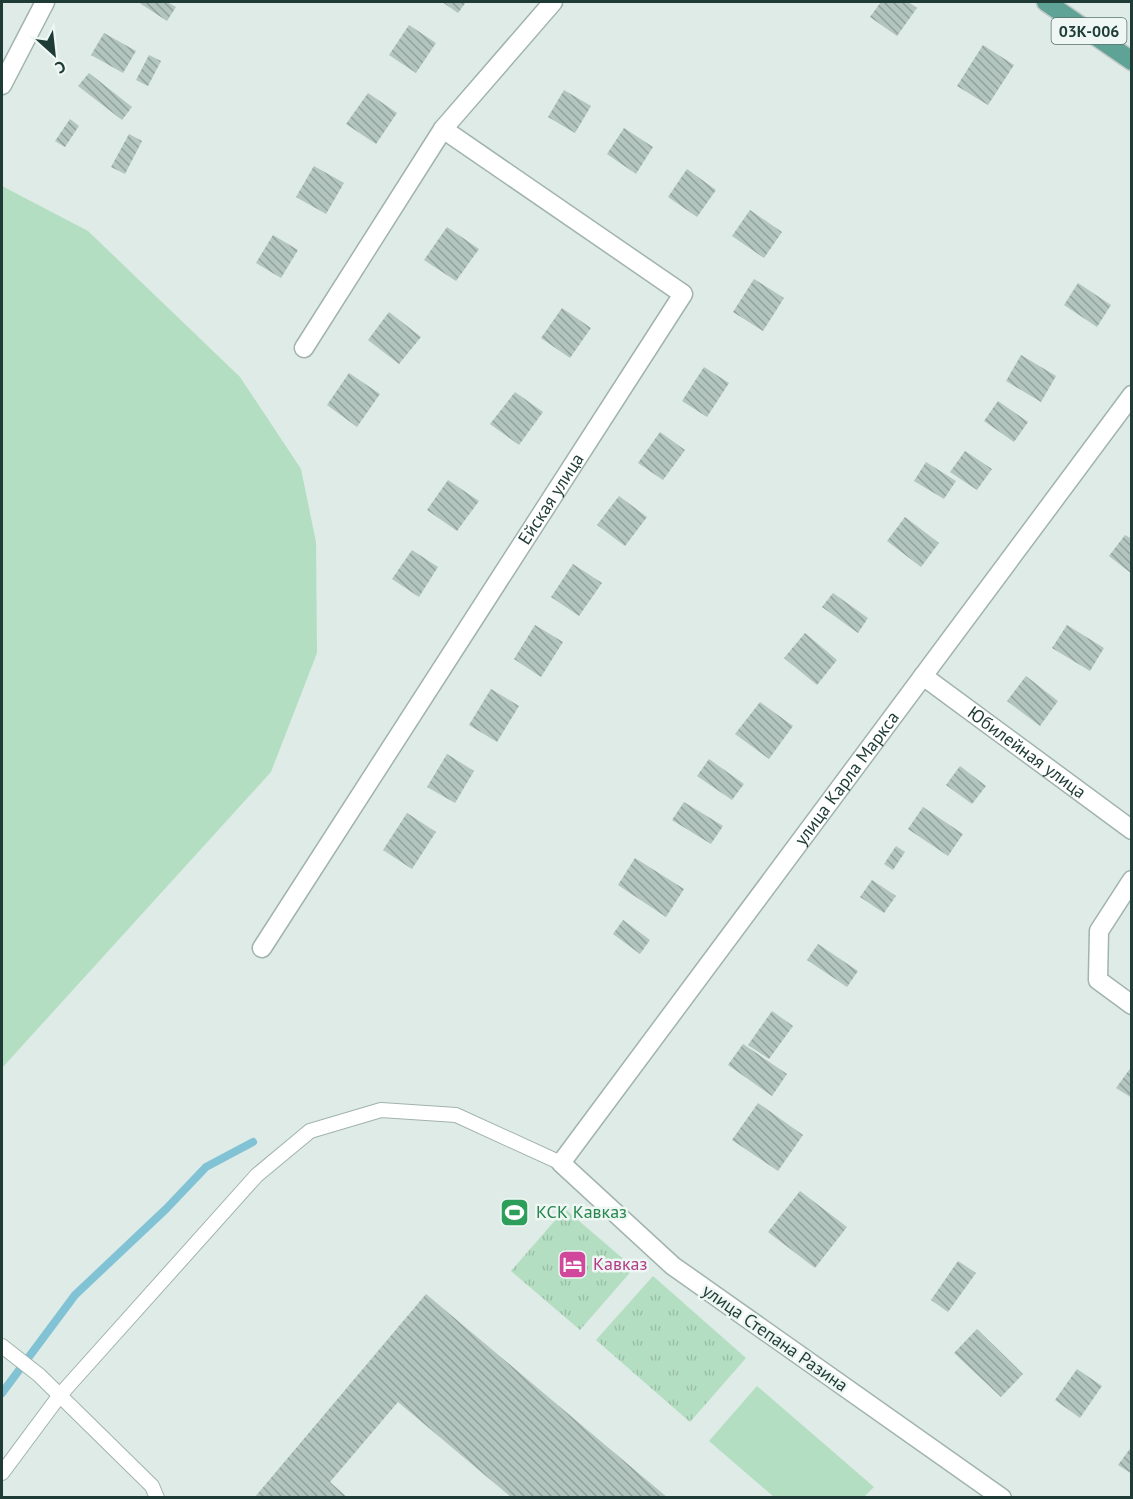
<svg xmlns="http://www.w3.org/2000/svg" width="1133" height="1499" font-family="'PT Sans',sans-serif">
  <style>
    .grass { fill: url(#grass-tufts) }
    .garden { fill: #b4dec2 }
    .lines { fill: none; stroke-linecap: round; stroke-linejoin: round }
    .stream { stroke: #81c2d4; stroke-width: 8 }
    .building { fill: url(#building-back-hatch) }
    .service-casing { stroke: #a1b3ad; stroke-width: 16 }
    .minor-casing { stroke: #a1b3ad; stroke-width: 21 }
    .primary-casing { stroke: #c0c8c6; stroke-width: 21 }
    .service { stroke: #fff; stroke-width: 14 }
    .minor { stroke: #fff; stroke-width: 18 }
    .primary { stroke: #5fa396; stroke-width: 18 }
    .labels { text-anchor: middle; stroke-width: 5; stroke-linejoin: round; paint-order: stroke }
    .shield { fill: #eef7f3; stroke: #5c736e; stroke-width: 1.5 }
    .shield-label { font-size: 16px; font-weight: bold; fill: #1e3b35 }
    .street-label { font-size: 18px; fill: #1e3b35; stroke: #eef7f3 }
    .leisure-label { font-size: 18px; fill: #27864d; stroke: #eef7f3; text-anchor: start }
    .hotel-label { font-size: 18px; fill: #b23c85; stroke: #eef7f3; text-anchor: start }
  </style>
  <defs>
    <pattern id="grass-tufts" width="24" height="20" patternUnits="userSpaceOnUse" patternTransform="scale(1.5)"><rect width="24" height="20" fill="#b4dec2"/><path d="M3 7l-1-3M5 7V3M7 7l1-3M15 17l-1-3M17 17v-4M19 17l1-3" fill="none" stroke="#9abfa7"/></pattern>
    <pattern id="building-back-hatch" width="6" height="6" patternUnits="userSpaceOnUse" patternTransform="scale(1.5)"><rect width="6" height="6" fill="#b3c5bf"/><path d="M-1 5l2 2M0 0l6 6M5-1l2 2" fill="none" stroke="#91a19c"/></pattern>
  </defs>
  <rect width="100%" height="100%" fill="#deebe6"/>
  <g class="grass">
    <polygon points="565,1209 634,1268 580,1330 511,1271"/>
    <polygon points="653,1276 746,1358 690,1422 596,1340"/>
  </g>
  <g class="garden">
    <polygon points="2,186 88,231 240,377 301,469 316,542 317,653 271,772 2,1068"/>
    <polygon points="757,1386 874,1487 864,1497 774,1497 709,1441"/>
  </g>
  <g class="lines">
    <polyline class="stream" points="2,1393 75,1295 166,1209 206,1167 253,1142"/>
  </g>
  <g class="building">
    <polygon points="138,2 167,2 176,7 167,21"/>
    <polygon points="442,2 466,2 458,13"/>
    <polygon points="881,2 908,2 917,8 897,36 870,17"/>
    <polygon points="409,25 436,43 416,73 389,55"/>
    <polygon points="104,33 136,51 123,73 91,55"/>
    <polygon points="983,45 1014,65 988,105 957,86"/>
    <polygon points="149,55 161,61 148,86 136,80"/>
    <polygon points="89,73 132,107 122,120 78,86"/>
    <polygon points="564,90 591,106 575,133 548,117"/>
    <polygon points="368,93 397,113 376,144 346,124"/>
    <polygon points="70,119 79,126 65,147 55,141"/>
    <polygon points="624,128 653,147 636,174 607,154"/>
    <polygon points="129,134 142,141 125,174 111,167"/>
    <polygon points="314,166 344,183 326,214 296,197"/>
    <polygon points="687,169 716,190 697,217 668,197"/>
    <polygon points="750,210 782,232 764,258 732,236"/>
    <polygon points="447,227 479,249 456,281 424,260"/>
    <polygon points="273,235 298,250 281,278 256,263"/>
    <polygon points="754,279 784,298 763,331 733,312"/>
    <polygon points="1078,283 1111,305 1097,327 1064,305"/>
    <polygon points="562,308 591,328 570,358 541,338"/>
    <polygon points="389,312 421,337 399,364 368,340"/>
    <polygon points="1021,355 1056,376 1041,402 1006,381"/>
    <polygon points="704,367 729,383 707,417 682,401"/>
    <polygon points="349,373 380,394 357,427 327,405"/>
    <polygon points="515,392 543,412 519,445 490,424"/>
    <polygon points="998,401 1028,422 1014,442 984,421"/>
    <polygon points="660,432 685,450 663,480 638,463"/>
    <polygon points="965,451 992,469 977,490 950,472"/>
    <polygon points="926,462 956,481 944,499 914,481"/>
    <polygon points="448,480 479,501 457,531 427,510"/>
    <polygon points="619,496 647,517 625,546 597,525"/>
    <polygon points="905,517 939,543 921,567 887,541"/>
    <polygon points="1125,535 1132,539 1132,574 1109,556"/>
    <polygon points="412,550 438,567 419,597 392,579"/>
    <polygon points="573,564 602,583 579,616 551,597"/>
    <polygon points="833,593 868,618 858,633 822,607"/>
    <polygon points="535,625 563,642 541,677 514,659"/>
    <polygon points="1067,625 1104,648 1090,671 1052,648"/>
    <polygon points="805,633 837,660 817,685 784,658"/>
    <polygon points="1026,676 1058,701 1040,726 1007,701"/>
    <polygon points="491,689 519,706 497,742 469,725"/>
    <polygon points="760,702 793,726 769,759 735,734"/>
    <polygon points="447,754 474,771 455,803 427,787"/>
    <polygon points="709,759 744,784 732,800 697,776"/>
    <polygon points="960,766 986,786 972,804 946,785"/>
    <polygon points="684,802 723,826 711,844 672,820"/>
    <polygon points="923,807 963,834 948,856 908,829"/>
    <polygon points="407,813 436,832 412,869 383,850"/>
    <polygon points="896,846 905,852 893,870 884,864"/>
    <polygon points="635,858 684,889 666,917 618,885"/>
    <polygon points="872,880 896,896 884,913 860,897"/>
    <polygon points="623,920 650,940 640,954 613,934"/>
    <polygon points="818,944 858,971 847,987 807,960"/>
    <polygon points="772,1011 793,1026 769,1059 748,1045"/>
    <polygon points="743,1044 787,1074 772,1096 728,1065"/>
    <polygon points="1132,1066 1132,1098 1116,1088"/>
    <polygon points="758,1103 803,1135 778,1171 732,1140"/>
    <polygon points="800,1191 847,1227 815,1268 768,1232"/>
    <polygon points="958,1261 976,1273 948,1312 931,1300"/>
    <polygon points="426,1294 668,1498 512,1498 398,1402 330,1482 348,1498 254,1498"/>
    <polygon points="977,1329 1023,1374 1001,1397 954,1353"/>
    <polygon points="1077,1369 1102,1386 1080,1418 1055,1400"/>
    <polygon points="1132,1446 1132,1474 1118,1465"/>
  </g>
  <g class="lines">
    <defs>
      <g id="service">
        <polyline points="2,1346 39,1375 152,1486 157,1498"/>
        <polyline points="2,1473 60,1395 257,1175 310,1131 381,1110 456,1115 561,1163"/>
      </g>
      <g id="minor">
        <polyline points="2,85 45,2"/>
        <polyline points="304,348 443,129 553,2"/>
        <path id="s1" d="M923 676 1132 830"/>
        <polyline points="1132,880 1099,931 1098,980 1132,1005"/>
        <path id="s2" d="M262 948 683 294 443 129"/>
        <path id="s3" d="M1002 1498 673 1266 561 1163 1132 395"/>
      </g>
      <polyline id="primary" points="1046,2 1132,61"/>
    </defs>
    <use href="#service" class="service-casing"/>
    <use href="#minor" class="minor-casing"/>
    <use href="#primary" class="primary-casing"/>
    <use href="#service" class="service"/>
    <use href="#minor" class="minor"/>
    <use href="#primary" class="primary"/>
  </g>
  <defs>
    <symbol id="stadium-square" viewBox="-11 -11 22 22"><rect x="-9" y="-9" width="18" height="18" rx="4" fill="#2e9e5b" stroke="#eef7f3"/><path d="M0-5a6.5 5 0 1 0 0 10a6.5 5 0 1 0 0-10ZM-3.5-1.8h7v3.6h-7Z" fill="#fff"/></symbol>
    <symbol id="hotel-square" viewBox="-11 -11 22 22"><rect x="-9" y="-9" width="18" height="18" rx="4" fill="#d1479c" stroke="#eef7f3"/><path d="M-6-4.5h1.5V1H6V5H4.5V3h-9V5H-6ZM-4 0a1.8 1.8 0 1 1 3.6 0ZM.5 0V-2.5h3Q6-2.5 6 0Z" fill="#fff"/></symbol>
  </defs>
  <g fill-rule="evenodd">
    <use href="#stadium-square" x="498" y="1196" width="33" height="33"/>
    <use href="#hotel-square" x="556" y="1248" width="33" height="33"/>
  </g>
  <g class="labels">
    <rect class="shield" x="1051.5" y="18" width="75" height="26" rx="4.5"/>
    <g class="shield-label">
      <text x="1089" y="37">03К-006</text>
    </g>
    <g class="street-label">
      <text dy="6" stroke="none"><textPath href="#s2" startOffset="534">Ейская улица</textPath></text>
      <text dy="6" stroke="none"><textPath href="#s1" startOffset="129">Юбилейная улица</textPath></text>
      <text dy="6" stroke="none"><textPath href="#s3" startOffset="1034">улица Карла Маркса</textPath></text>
      <text transform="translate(775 1338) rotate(35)" y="6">улица Степана Разина</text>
    </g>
    <g class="leisure-label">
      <text x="536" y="1218">КСК Кавказ</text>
    </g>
    <g class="hotel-label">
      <text x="593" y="1270">Кавказ</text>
    </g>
  </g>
  <rect width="1133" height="1499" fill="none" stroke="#1e3b35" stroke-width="6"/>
  <g transform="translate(54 54) rotate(153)" stroke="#eef7f3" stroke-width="4.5" paint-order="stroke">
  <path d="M0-4.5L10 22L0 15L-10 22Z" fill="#1e3b35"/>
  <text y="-9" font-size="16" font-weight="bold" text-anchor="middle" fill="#1e3b35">С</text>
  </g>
</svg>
